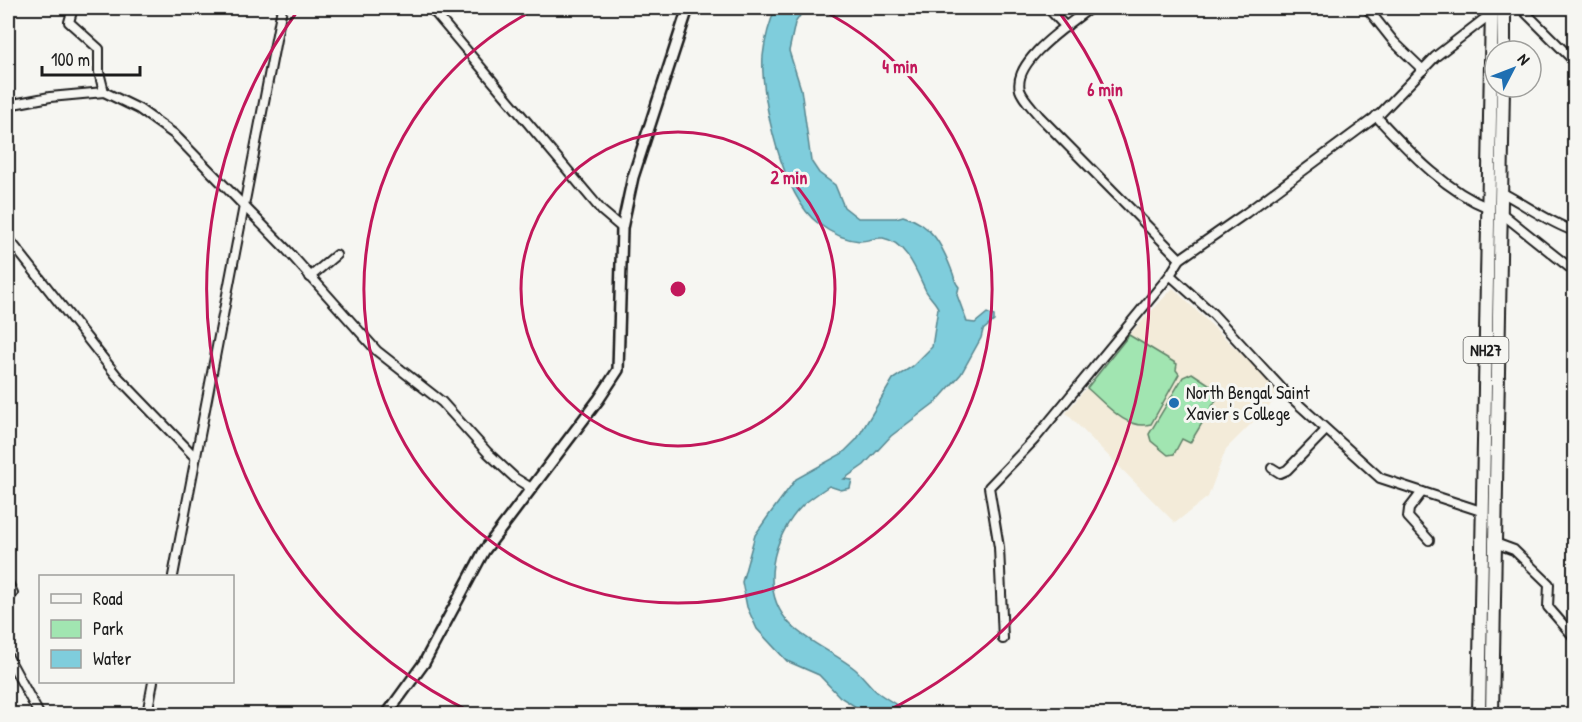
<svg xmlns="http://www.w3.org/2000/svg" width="1582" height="722" font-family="'Patrick Hand',sans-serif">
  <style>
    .built { fill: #f3ebd9 }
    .green { fill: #a1e5b1; stroke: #5e8066; stroke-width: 1.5 }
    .water { fill: #7fcddc; stroke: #57868f; stroke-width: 1.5 }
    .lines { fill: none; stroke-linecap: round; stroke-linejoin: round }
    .stream { stroke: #57868f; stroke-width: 2 }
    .minor-casing { stroke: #1c1c1c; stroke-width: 12 }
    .tertiary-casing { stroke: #1c1c1c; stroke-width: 14 }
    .trunk-casing { stroke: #1c1c1c; stroke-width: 16 }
    .minor { stroke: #f6f6f2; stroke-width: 8 }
    .tertiary { stroke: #f6f6f2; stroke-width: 9 }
    .trunk { stroke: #f6f6f2; stroke-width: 12 }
    .ring { fill: none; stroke: #c2185b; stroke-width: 3 }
    .poi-dot { fill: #1f6fb2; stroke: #f6f6f2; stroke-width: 2 }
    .labels { text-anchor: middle; stroke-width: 6; stroke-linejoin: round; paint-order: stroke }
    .shield { fill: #f6f6f2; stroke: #5d5d5c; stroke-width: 1.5 }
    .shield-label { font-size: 16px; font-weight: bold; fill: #1c1c1c }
    .poi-label { font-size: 18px; fill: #1c1c1c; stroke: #f6f6f2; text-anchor: start }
    .centre { fill: #c2185b; stroke: #f6f6f2; stroke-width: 3 }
    .ring-label { font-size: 18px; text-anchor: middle; font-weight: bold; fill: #c2185b; stroke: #f6f6f2; stroke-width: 6; stroke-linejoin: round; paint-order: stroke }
  </style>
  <rect width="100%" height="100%" fill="#f6f6f2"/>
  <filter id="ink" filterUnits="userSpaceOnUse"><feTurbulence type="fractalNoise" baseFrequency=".0167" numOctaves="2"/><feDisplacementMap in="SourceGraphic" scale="12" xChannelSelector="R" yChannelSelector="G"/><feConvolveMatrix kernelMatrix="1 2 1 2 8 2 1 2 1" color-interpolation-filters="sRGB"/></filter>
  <g filter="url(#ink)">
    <polygon class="built" points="1173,288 1282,393 1226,449 1208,497 1175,523 1066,413 1129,335"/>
    <g class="green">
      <path d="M1129 335 1177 364 1176 370 1179 374 1151 424C1126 431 1104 402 1087 388Z"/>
      <polygon points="1192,373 1221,392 1190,443 1182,439 1174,454 1168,455 1151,441 1149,434 1183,377"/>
    </g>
    <path class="water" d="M776 8H805L795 23 789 51 801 89 811 161 819 173 835 185 844 207 858 218H896L903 216C932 224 942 245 952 271 955 278 954 282 959 287L957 295 967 322 975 323 987 313 994 316V321L983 330 981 338 961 374 937 401 891 436 864 465 844 479 852 480 850 488 841 490 829 486C820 492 811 498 803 505 772 536 758 591 791 625 809 643 835 653 855 669 863 676 869 685 877 692 888 700 900 707 912 714H867L840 697 819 675 787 661 757 629 747 607 742 582 755 535 769 515 796 479 843 453 857 439 893 379 913 366 932 347 938 308C935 301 928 296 925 289 917 272 906 242 883 238 876 237 868 241 860 241 845 240 831 233 819 224 783 199 760 98 763 56 765 39 769 23 776 8Z"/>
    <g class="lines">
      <g class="stream">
        <polyline points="1457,714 1460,708 1474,711"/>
        <polyline points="1497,714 1515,711"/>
      </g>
      <defs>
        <g id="minor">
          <polyline points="73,8 69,22 99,49 99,72 104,92 139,109 174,134 287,250 377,351 442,402 488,453 515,478 531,488"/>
          <polyline points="431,8 602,211 622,228"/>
          <polyline points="1048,8 1066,27"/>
          <path d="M1090 8C1070 24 1012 61 1020 90 1023 99 1033 108 1039 116L1180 259"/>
          <polyline points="1367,8 1394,42 1423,70"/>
          <polyline points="1521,8 1574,61"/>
          <polyline points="8,105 50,97 104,92"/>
          <path d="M1376 116C1409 151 1444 190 1489 208"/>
          <path d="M1501 192C1526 205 1548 222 1574 231"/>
          <polyline points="1500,212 1574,271"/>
          <polyline points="8,238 117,376 195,457"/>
          <polyline points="310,277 336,255"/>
          <polyline points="1272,468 1280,473 1287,470 1326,430"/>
          <polyline points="1422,492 1409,509 1408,517 1429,540"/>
          <polyline points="1484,512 1380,478 1285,392 1213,314 1170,275 1180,259 1246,213 1381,113 1435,57 1492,13"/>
          <polyline points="1495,543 1514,550 1549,584 1548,607 1574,637"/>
          <polyline points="173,576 282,8"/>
          <polyline points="8,583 13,593 8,599"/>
          <polyline points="1003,639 999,547 989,487 1034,440 1170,275"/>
          <polyline points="8,657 39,714"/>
          <polyline points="147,714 153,682"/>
        </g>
        <polyline id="tertiary" points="387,714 424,663 484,551 599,399 618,370 622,228 633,177 688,8"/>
        <g id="trunk">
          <polyline points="1504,51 1504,8"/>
          <polyline points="1479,714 1492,8"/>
          <polyline points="1492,714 1503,87"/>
        </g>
      </defs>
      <use href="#minor" class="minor-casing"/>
      <use href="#tertiary" class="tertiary-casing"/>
      <use href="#trunk" class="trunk-casing"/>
      <use href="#minor" class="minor"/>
      <use href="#tertiary" class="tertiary"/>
      <use href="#trunk" class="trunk"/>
    </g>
  </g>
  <g class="ring">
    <circle cx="678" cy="289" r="157"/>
    <path d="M818 8A314 314 0 1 1 538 8"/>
    <path d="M475 714A471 471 0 0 1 299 9M1057 9A471 471 0 0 1 881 714"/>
  </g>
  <circle class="poi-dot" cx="1174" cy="403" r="6"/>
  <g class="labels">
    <rect class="shield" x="1463.5" y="337" width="45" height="26" rx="4.5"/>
    <g class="shield-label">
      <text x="1486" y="356">NH27</text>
    </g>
    <g class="poi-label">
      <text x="1186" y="399">North Bengal Saint<tspan x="1186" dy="21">Xavier's College</tspan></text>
    </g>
  </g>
  <circle cx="678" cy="289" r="9" class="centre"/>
  <g class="ring-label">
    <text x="900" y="73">4 min</text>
    <text x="1105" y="96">6 min</text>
    <text x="789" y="184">2 min</text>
  </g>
  <rect width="1582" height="722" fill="none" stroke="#f6f6f2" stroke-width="30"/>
  <rect x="15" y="15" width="1552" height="692" fill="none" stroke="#1c1c1c" stroke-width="2" filter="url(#ink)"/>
  <rect x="39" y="575" width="195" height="108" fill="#f6f6f2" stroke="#9f9f9c" stroke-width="1.5"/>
  <rect x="51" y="594" width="30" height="9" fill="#f6f6f2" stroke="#9f9f9c" stroke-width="1.5"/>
  <text x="93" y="605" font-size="18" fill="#1c1c1c">Road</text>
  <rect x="51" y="620" width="30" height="18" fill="#a1e5b1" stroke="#9f9f9c" stroke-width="1.5"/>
  <text x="93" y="635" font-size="18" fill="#1c1c1c">Park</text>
  <rect x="51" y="650" width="30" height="18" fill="#7fcddc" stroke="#9f9f9c" stroke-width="1.5"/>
  <text x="93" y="665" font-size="18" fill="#1c1c1c">Water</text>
  <g transform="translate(1513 69) rotate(48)"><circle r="28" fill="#f6f6f2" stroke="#9f9f9c" stroke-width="1.5"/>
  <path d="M0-4.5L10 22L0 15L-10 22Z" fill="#1f6fb2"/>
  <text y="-9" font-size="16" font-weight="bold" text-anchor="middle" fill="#1c1c1c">N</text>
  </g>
  <path d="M42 66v9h98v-9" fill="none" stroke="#1c1c1c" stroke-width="3"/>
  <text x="51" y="66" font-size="18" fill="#1c1c1c" stroke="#f6f6f2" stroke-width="4.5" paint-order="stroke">100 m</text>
</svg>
